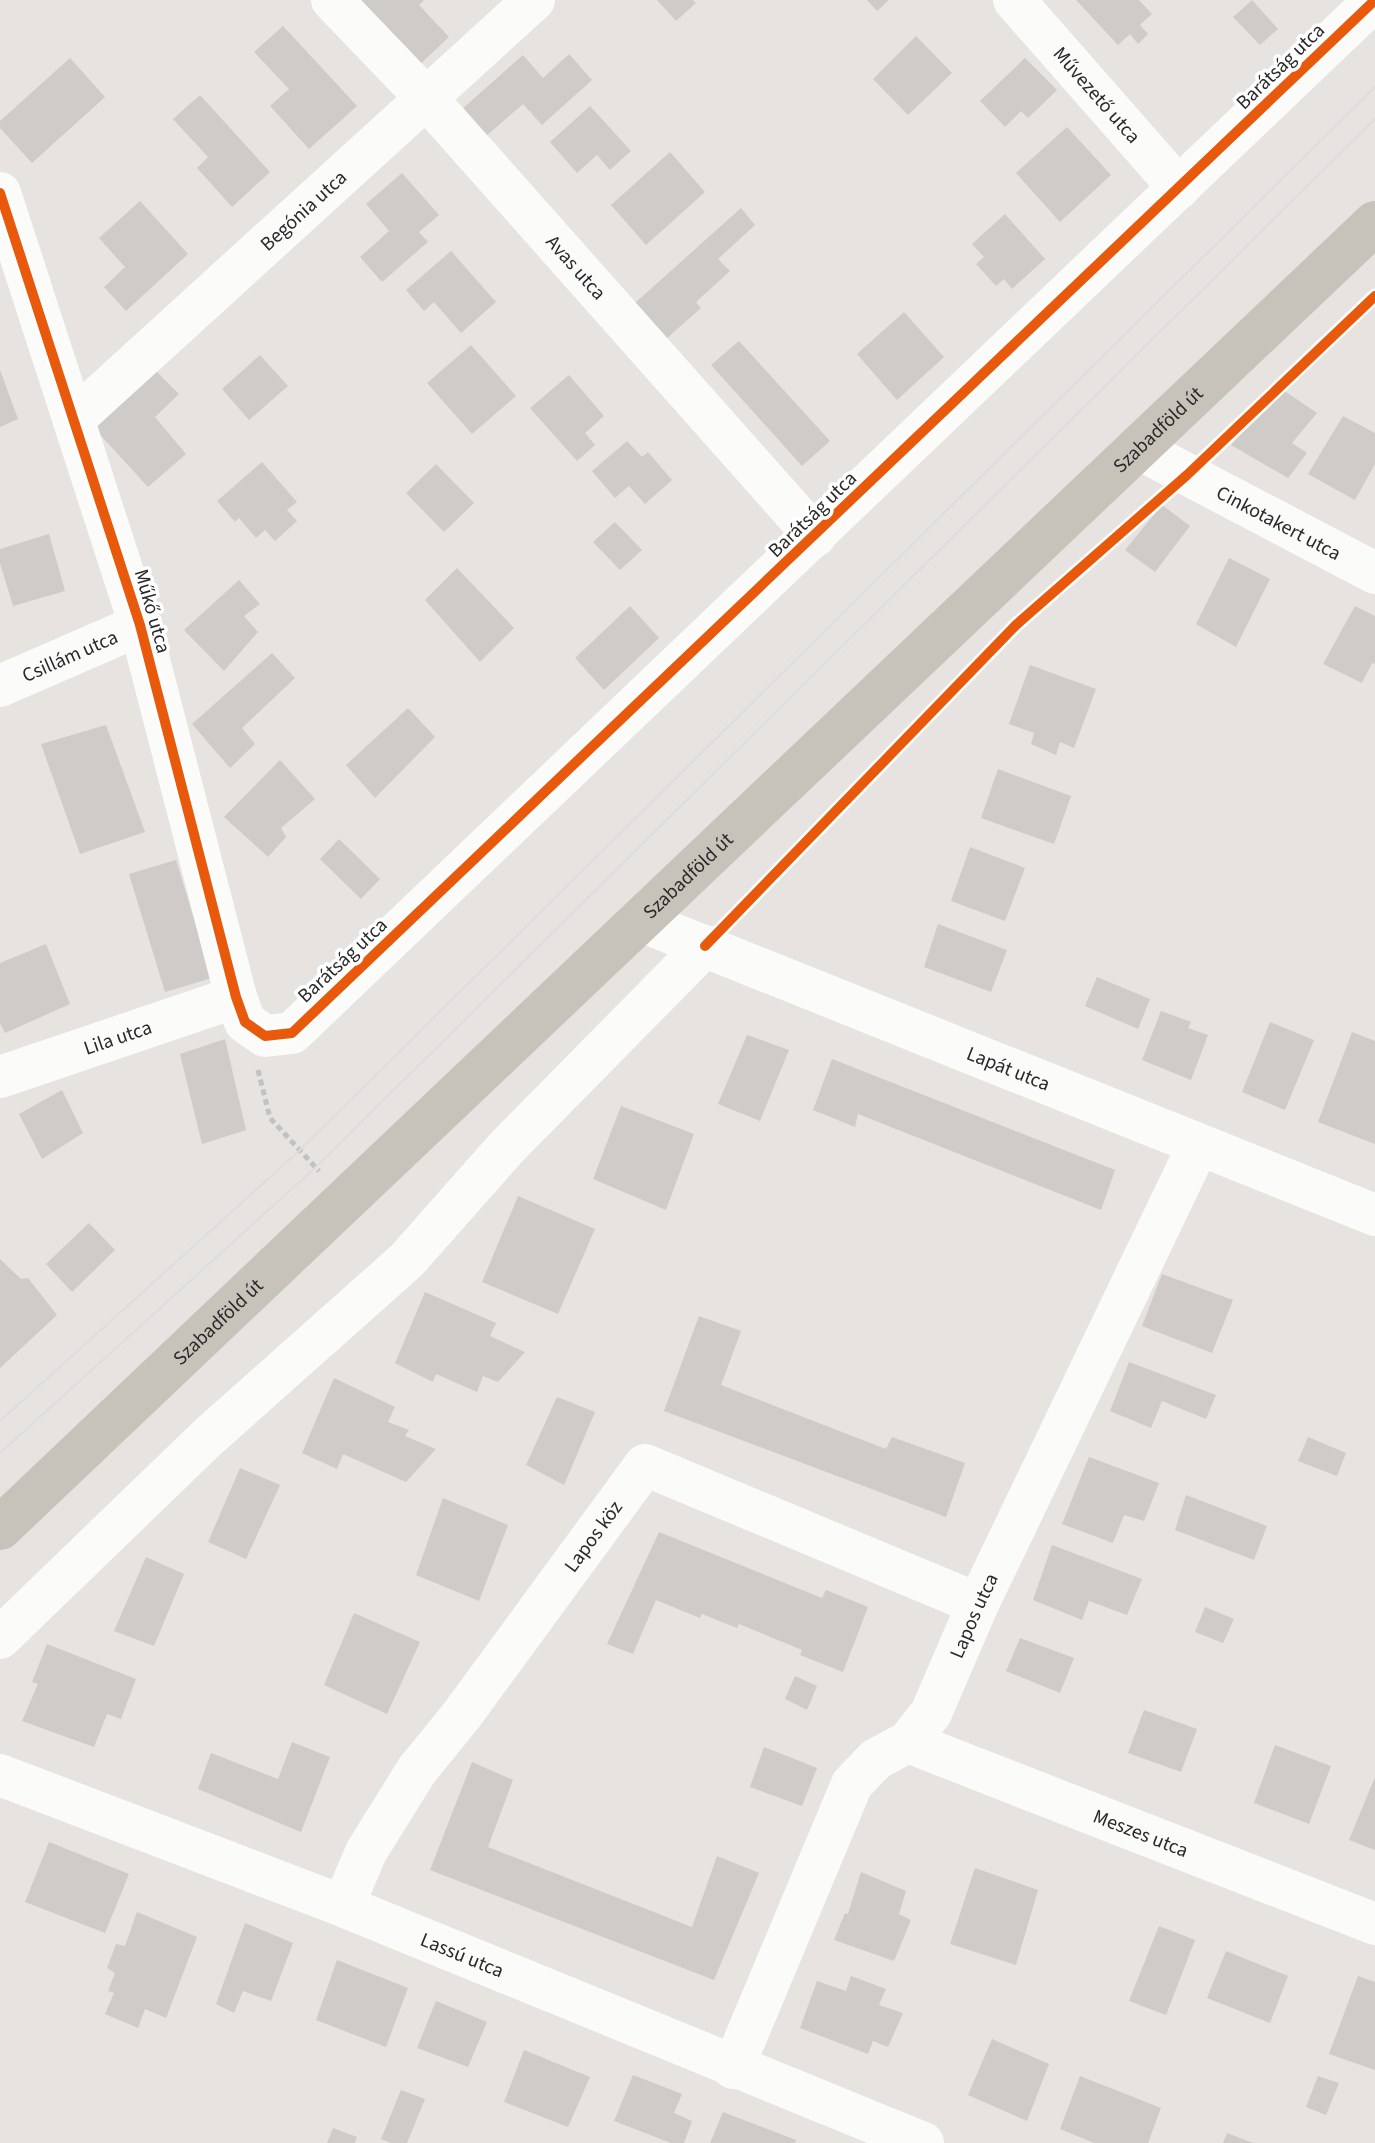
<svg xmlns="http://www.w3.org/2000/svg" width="1375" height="2143" font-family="'Source Sans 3',sans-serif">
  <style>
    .building { fill: #cecbc9 }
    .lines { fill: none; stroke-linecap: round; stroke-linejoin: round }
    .path { stroke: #c3c2c2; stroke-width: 5; stroke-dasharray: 6 4; stroke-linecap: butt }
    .minor { stroke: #fbfbfa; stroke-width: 42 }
    .major { stroke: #c7c3ba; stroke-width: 44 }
    .tram { stroke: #ddddde; stroke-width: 2 }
    .cycleway-casing { stroke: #fff; stroke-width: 15 }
    .cycleway { stroke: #e8590c; stroke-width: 10 }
    .labels { text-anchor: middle; stroke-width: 7; stroke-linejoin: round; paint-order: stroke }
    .street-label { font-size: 20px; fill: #292929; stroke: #fff }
  </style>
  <rect width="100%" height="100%" fill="#e6e3e0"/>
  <g class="building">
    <polygon points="361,0 424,0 419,5 449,37 415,69 356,4"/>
    <polygon points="657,0 693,0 696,3 676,21"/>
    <polygon points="867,0 889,0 877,11"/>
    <polygon points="1076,0 1139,0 1152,14 1140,25 1148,34 1138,44 1130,34 1118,45"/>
    <polygon points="1252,0 1278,29 1260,45 1233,17"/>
    <polygon points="283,26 357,106 309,149 270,106 289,89 254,52"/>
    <polygon points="916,36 952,73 908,115 873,79"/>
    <polygon points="569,54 592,80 542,125 523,104 485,137 461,110 523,55 543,78"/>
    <polygon points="70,58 105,97 32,163 0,128 0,121"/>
    <polygon points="1025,58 1057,90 1028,118 1021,111 1005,127 980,101"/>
    <polygon points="200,95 270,172 232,207 197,168 208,157 173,119"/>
    <polygon points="590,106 631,151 610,170 597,155 577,173 550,142"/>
    <polygon points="1067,127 1111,175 1060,222 1016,173"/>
    <polygon points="670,152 705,192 646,245 611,205"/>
    <polygon points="402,173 439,215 419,232 428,242 382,282 360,257 389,231 366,204"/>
    <polygon points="140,201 188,254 126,311 104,287 125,267 99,238"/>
    <polygon points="741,208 755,225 718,259 730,271 696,302 701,308 667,338 635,303"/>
    <polygon points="1005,214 1045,259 1012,289 1004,279 996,286 976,264 984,257 972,244"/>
    <polygon points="451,251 496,302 461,333 434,302 424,311 406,290"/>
    <polygon points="904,312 944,357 897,400 857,354"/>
    <polygon points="739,341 830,441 802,466 711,365"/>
    <polygon points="471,345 516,396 472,434 427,383"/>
    <polygon points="260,355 288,386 249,420 222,389"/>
    <polygon points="0,370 18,419 0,427"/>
    <polygon points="155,370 179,394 155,417 186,454 148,487 93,427"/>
    <polygon points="569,375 604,416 585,433 595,445 577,461 530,408"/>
    <polygon points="1280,388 1317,413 1292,443 1307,453 1288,478 1231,445"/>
    <polygon points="1343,416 1375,433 1375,464 1355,500 1308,474"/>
    <polygon points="627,441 642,457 648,452 672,480 645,504 629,486 615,498 592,471"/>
    <polygon points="262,462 297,502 287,510 297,521 275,541 265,530 256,538 239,518 235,522 217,501"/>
    <polygon points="436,464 474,503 444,532 406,493"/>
    <polygon points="1162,505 1190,526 1155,572 1125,550"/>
    <polygon points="615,522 642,550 620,570 593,542"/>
    <polygon points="49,534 65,591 13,606 0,563 0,549"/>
    <polygon points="1229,558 1270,579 1236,647 1196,624"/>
    <polygon points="457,568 514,628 480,662 425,600"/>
    <polygon points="239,580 260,604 244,616 258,632 224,671 184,630"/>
    <polygon points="630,606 659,638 604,690 575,658"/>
    <polygon points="1355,606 1375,616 1375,664 1372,663 1362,683 1323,664"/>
    <polygon points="272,653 295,678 242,728 255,744 230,768 192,724"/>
    <polygon points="1030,665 1096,689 1074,748 1060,742 1056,755 1031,744 1034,733 1009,724"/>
    <polygon points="408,708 435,737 375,798 346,765"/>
    <polygon points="106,725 145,832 80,854 41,744"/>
    <polygon points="280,760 315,799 281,828 286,837 268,857 224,817"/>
    <polygon points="998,769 1071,796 1054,844 981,818"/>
    <polygon points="339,839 380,879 361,899 320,859"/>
    <polygon points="970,847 1025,868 1005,921 951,901"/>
    <polygon points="176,860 212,978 165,992 129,874"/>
    <polygon points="938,924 1007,950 991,992 924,967"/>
    <polygon points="46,944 70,1004 5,1033 0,1023 0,963"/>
    <polygon points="1097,977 1150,999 1138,1029 1085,1006"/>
    <polygon points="1161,1011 1191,1022 1188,1028 1208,1035 1191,1080 1142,1060"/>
    <polygon points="1270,1022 1314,1040 1285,1110 1242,1092"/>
    <polygon points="1352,1032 1375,1041 1375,1144 1318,1122"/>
    <polygon points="747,1035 789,1050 760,1121 718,1104"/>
    <polygon points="225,1039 246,1130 202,1144 180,1054"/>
    <polygon points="832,1059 1115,1170 1101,1210 858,1114 855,1127 813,1110"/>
    <polygon points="62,1090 83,1133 42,1159 19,1114"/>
    <polygon points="621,1106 694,1134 666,1210 593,1179"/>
    <polygon points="518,1196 595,1229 558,1314 482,1282"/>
    <polygon points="89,1223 115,1250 72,1292 46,1264"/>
    <polygon points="0,1259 21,1279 28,1278 57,1315 0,1368"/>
    <polygon points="1162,1274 1233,1300 1212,1353 1142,1326"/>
    <polygon points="425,1292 496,1323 490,1336 525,1352 498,1382 483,1376 477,1392 436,1374 433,1382 395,1363"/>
    <polygon points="699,1316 741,1331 721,1385 886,1449 892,1437 965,1463 946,1517 664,1411"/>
    <polygon points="1129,1362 1216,1395 1206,1419 1162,1401 1151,1428 1110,1411"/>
    <polygon points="334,1378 395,1407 388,1422 409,1430 405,1436 436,1449 406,1482 343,1454 337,1469 302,1453"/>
    <polygon points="557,1397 595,1412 564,1485 526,1465"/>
    <polygon points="1308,1437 1346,1453 1337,1476 1298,1461"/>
    <polygon points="1089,1457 1159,1483 1144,1521 1124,1515 1113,1543 1062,1524"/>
    <polygon points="240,1468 280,1485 246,1559 208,1542"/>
    <polygon points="1186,1495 1267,1526 1254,1560 1175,1530"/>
    <polygon points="443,1498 508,1525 479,1601 416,1575"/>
    <polygon points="659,1532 822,1598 826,1590 868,1607 843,1672 800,1655 802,1650 739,1624 737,1628 702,1614 700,1618 656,1600 633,1654 607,1644"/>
    <polygon points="1052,1545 1142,1579 1127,1615 1089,1601 1082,1620 1033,1600"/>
    <polygon points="146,1557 184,1574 154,1646 114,1631"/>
    <polygon points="1205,1607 1234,1619 1223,1643 1195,1632"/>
    <polygon points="354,1613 420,1642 387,1714 324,1685"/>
    <polygon points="1020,1638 1074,1658 1060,1693 1006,1671"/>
    <polygon points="47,1644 136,1679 121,1719 107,1714 94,1747 22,1721 38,1684 32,1682"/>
    <polygon points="795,1676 817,1686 807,1710 785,1699"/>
    <polygon points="1144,1710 1197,1729 1181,1772 1128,1753"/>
    <polygon points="292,1742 330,1757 301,1832 198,1789 211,1753 278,1779"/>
    <polygon points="1275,1745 1331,1766 1309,1824 1254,1803"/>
    <polygon points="764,1747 817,1768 802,1806 750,1787"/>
    <polygon points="472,1762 513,1780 488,1847 692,1927 717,1856 759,1873 714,1980 430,1870"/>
    <polygon points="1375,1777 1375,1850 1349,1840"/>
    <polygon points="49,1842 129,1874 105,1933 25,1902"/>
    <polygon points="975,1868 1038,1890 1016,1965 950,1944"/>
    <polygon points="861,1872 906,1891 899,1914 911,1920 894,1961 834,1940 845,1913 848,1914"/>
    <polygon points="137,1912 197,1937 166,2018 145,2009 138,2028 105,2014 114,1993 108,1991 115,1973 107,1968 116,1944 125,1946"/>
    <polygon points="245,1923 293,1943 271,2001 243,1991 234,2013 216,2004"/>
    <polygon points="1159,1926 1195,1940 1166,2015 1129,2001"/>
    <polygon points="1226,1951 1288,1976 1270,2023 1207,1998"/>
    <polygon points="337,1960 408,1988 386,2047 316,2020"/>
    <polygon points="851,1976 886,1989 879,2005 903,2013 888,2047 873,2041 868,2054 800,2028 817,1981 846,1991"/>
    <polygon points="1358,1976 1375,1982 1375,2070 1329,2054"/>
    <polygon points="436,2001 487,2022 468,2067 417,2048"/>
    <polygon points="992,2039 1049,2064 1027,2121 968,2095"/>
    <polygon points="524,2050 590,2077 568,2127 504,2102"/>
    <polygon points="633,2075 682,2094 674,2113 692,2121 684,2143 671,2143 614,2121"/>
    <polygon points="1080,2076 1161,2108 1148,2143 1094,2143 1060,2129"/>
    <polygon points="1318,2076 1339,2083 1326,2115 1306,2107"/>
    <polygon points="401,2090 425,2099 407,2143 391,2143 381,2139"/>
    <polygon points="723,2112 796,2140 795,2143 710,2143"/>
    <polygon points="333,2128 357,2137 355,2143 327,2143"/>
    <polygon points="1227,2133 1253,2143 1223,2143"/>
  </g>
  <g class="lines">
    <polyline class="path" points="258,1070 270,1118 319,1171"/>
    <g class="minor">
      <path id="s1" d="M332 0 427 99 815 536"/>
      <path id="s2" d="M1014 0 1179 188"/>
      <polyline points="0,193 140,625 236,997 245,1022 265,1036 292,1033 1375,0"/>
      <path id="s3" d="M74 419 534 0"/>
      <path id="s4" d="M1139 449 1375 573"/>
      <path id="s5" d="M0 686 140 625"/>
      <path id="s6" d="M641 921 1375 1215"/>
      <path id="s7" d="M0 1077 236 997"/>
      <polyline points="0,1638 207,1438 407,1260 506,1148 705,946"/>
      <path id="s8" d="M908 1742 1375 1924"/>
      <path id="s9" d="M0 1775 343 1906 923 2143"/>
      <path id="s10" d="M343 1906 366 1852 417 1770 461 1716 645 1465 978 1604"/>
      <path id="s11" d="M733 2068 852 1784 876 1759 908 1742 931 1713 978 1604 1198 1146"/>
    </g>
    <path class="major" id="s12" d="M0 1528 1375 223"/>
    <g class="tram">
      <polyline points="0,1421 299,1151 1375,87"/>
      <polyline points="0,1453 316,1167 1375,119"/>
    </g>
    <defs>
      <g id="cycleway">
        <polyline points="0,193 140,625 236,997 245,1022 265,1036 292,1033 1375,0"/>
        <polyline points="705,946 1016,625 1187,475 1375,296"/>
      </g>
    </defs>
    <use href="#cycleway" class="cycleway-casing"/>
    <use href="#cycleway" class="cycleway"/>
  </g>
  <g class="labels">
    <g class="street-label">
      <text transform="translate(1280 66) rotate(-44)" y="7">Barátság utca</text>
      <text dy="7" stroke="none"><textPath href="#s2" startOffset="126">Művezető utca</textPath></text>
      <text dy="7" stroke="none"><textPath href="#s3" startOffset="310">Begónia utca</textPath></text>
      <text dy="7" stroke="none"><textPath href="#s1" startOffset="362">Avas utca</textPath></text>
      <text dy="7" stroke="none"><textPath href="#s12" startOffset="1596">Szabadföld út</textPath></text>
      <text transform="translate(812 514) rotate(-44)" y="7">Barátság utca</text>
      <text dy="7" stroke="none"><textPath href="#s4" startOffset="158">Cinkotakert utca</textPath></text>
      <text transform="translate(153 611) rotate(74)" y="7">Műkő utca</text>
      <text dy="7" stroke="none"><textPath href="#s5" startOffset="76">Csillám utca</textPath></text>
      <text dy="7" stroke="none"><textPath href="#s12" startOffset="948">Szabadföld út</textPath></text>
      <text transform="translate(342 960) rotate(-43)" y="7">Barátság utca</text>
      <text dy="7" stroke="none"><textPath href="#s7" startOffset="124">Lila utca</textPath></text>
      <text dy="7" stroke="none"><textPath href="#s6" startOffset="396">Lapát utca</textPath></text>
      <text dy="7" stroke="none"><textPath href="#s12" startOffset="300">Szabadföld út</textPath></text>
      <text dy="7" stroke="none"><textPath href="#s10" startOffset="448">Lapos köz</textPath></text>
      <text dy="7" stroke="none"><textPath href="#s11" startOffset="522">Lapos utca</textPath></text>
      <text dy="7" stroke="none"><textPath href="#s8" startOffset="250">Meszes utca</textPath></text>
      <text dy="7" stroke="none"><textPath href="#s9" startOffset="496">Lassú utca</textPath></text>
    </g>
  </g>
</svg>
